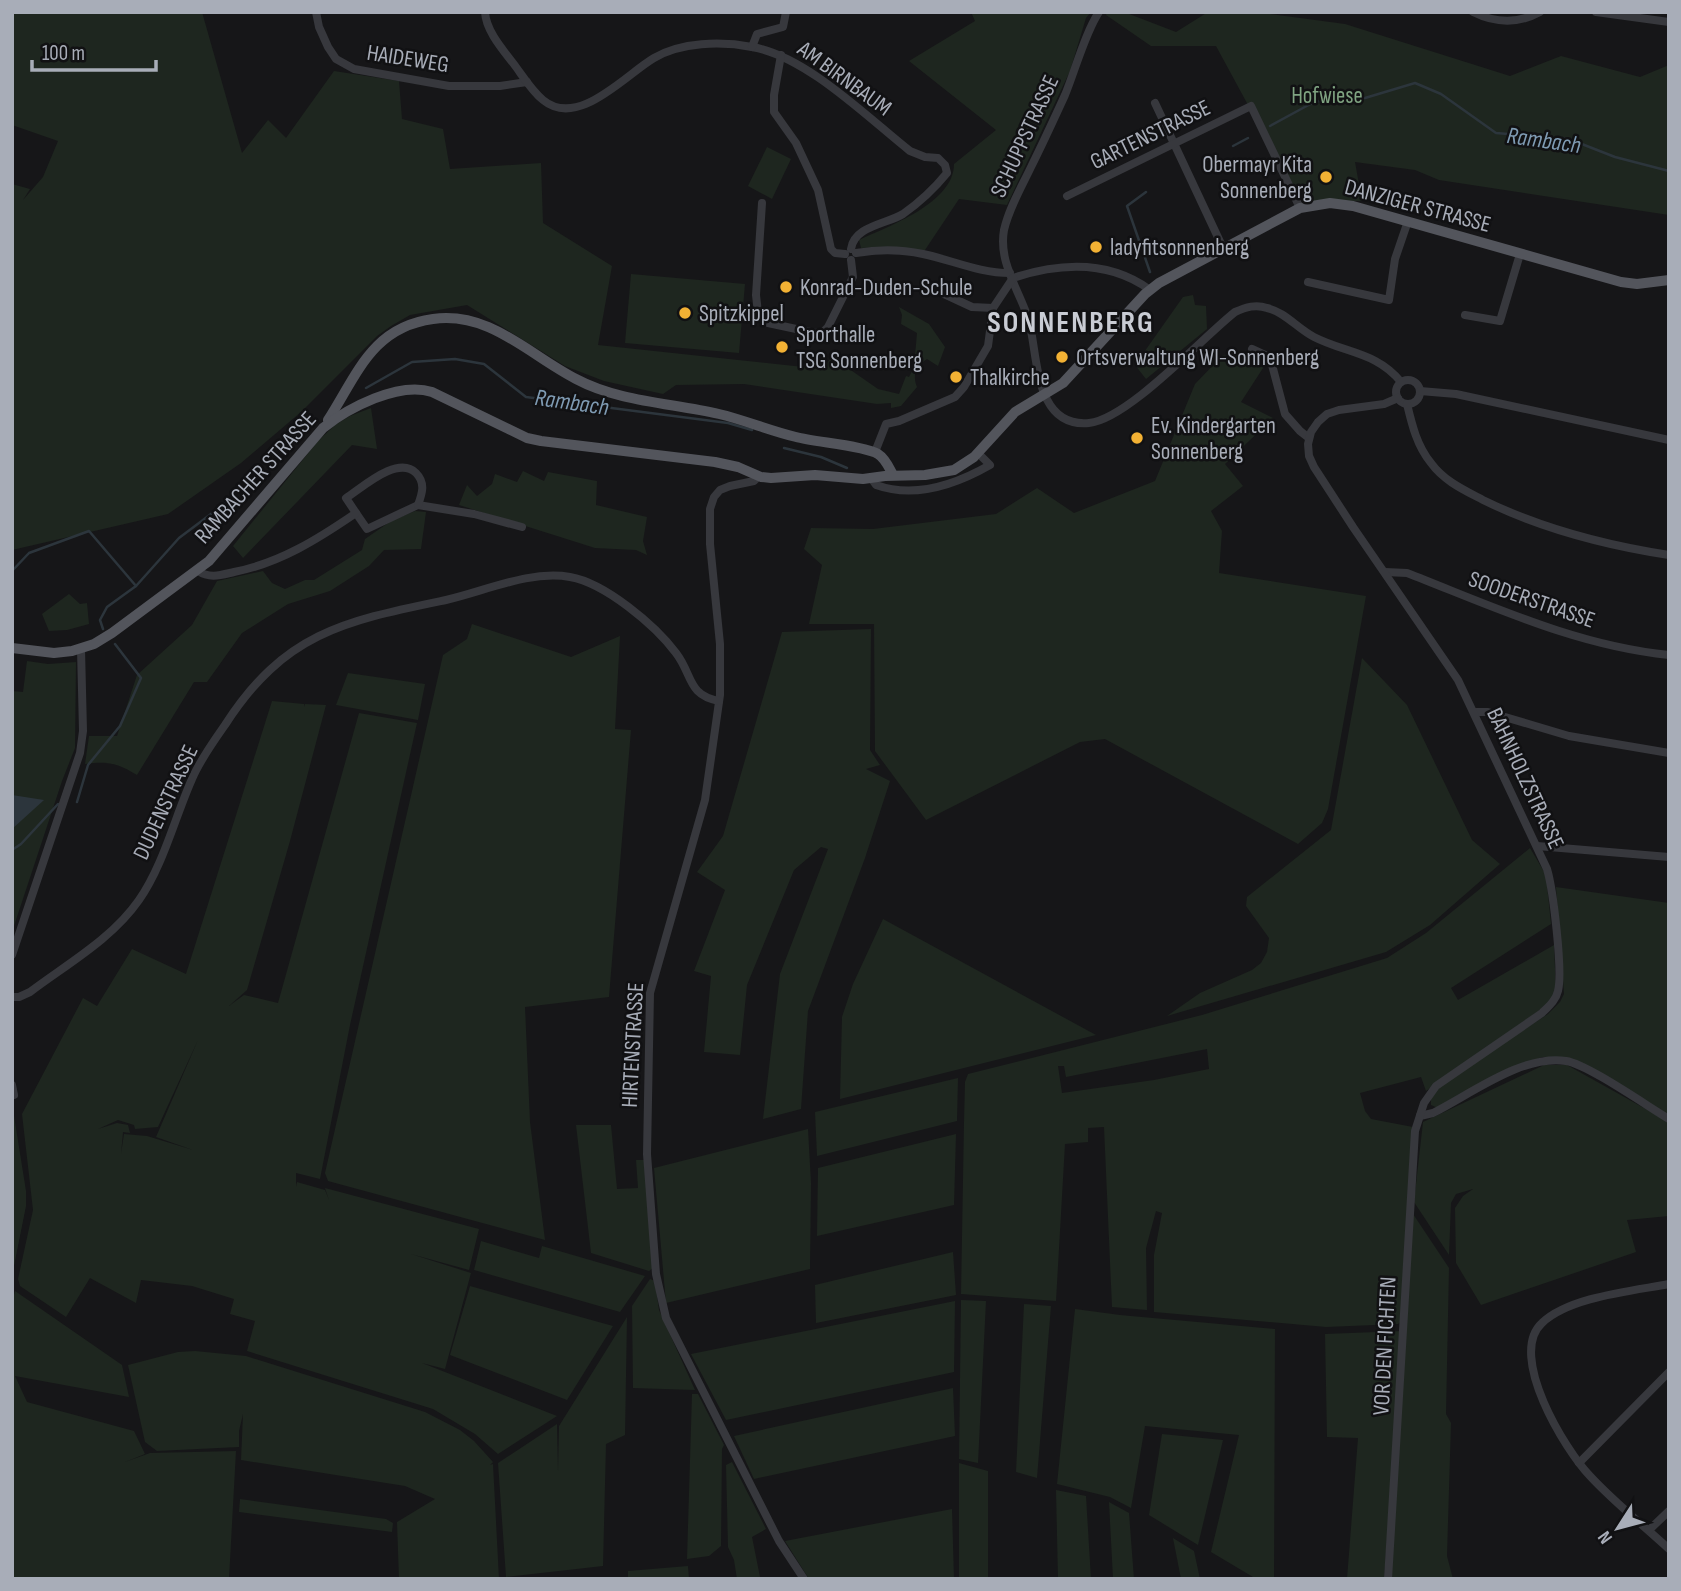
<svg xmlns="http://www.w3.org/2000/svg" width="1681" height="1591" font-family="'Sofia Sans Condensed',sans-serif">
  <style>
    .green { fill: #1e261f; fill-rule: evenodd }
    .water { fill: #2c353c }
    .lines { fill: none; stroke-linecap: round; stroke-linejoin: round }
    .stream { stroke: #2c353c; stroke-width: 2.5 }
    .minor { stroke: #37383d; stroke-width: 8 }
    .major { stroke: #53555c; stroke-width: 10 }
    .poi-dot { fill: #f2b134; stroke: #111113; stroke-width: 2.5 }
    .labels { text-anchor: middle; stroke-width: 5; stroke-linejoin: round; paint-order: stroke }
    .street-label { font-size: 23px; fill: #a8adb8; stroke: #111113 }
    .park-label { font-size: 23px; fill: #7fa381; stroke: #111113 }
    .poi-label { font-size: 23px; fill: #a8adb8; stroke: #111113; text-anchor: start }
    .water-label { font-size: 24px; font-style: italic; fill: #7f9bb3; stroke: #111113 }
    .district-label { font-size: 30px; font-weight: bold; letter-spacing: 2px; fill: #c9ccd4; stroke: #111113 }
  </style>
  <rect width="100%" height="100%" fill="#161618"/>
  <g class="green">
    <path d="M12 12H202L242 153 268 120 286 138 334 71 399 81 402 119 443 129 450 169 541 163 543 223 612 266 598 345 822 369 832 357 878 389 899 394 906 376 909 377 914 367 917 333 901 324 902 315 899 307 929 324 945 347 938 366 927 359C916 367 912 374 917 387L901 406 891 408V403L877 404 744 384 676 385 663 394 604 381 565 366 467 305 410 315 391 326 377 336 301 412 241 463 168 514 12 550V184L30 189 23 200 43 177 58 141 12 125Z"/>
    <path d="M971 12H1091L1086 18 1070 71 1007 205 959 199 923 253 881 247 861 248 859 240C889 226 954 203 954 164L996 130 909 61 975 21Z"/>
    <polygon points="1107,12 1124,12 1176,32 1208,12 1254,12 1345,24 1510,76 1561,56 1640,77 1669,65 1669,215 1439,180 1415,170 1355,162 1362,201 1300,201 1216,46 1151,46 1106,15"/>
    <polygon points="767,147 791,159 772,199 748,186"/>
    <polygon points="631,274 745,284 739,353 625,343"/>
    <polygon points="1193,295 1195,305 1206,306 1207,329 1146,379 1135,365 1183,297"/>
    <polygon points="1250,352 1265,365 1241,402 1273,418 1225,464 1243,486 1211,511 1222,531 1219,573 1366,596 1328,809 1322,823 1298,844 1105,739 1080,742 926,820 875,751 874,624 809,624 822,565 804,549 811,528 873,529 996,514 1037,488 1074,513 1155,481 1195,384 1223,355"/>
    <polygon points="371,408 377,449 352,445 243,558 233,546 318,441 335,425 350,416"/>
    <polygon points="523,471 544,481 548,472 597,481 596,505 647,517 643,541 647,555 636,550 595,548 459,505 467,485 477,496 492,484 495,474 517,482"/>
    <path d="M415 511 426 512 421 549 384 550 369 566 330 591 288 604 242 633 207 682H194L137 775C117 763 108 761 85 764L89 736H117L137 675 192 625 217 581 263 571 272 583 285 589 305 580H314L362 550 365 539 391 521Z"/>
    <polygon points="69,594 80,604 87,603 89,624 67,630 49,631 42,614"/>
    <polygon points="472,624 571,657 620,636 615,729 631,730 609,997 525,1007 530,1122 545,1240 328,1181 325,1173 443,655 467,639"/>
    <polygon points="871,629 870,750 880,765 866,769 890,781 865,858 808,1011 801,1109 763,1119 780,974 828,849 821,847 794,870 747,985 740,1055 704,1052 711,976 694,971 725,890 697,872 723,836 782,632"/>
    <polygon points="1362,658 1407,705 1472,840 1500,864 1430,925 1386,952 1167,1016 1200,993 1252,970 1261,963 1267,952 1269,938 1246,906 1247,897 1331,830"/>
    <polygon points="27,661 48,664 76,662 75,748 62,781 12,932 12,691 23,692"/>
    <polygon points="348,673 425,684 418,720 336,705"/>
    <path d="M272 701 304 704V707L305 704 326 705 290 841 247 990 229 1006 244 995 278 1003 359 713 417 723 350 1025 320 1179 296 1173V1187L297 1182 325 1190 329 1200 325 1188 479 1229 469 1270 411 1254 471 1273 445 1369 422 1363 557 1416 498 1454 475 1434 433 1409 247 1351 255 1321 230 1314 234 1299 192 1286 141 1280 136 1303 90 1278 66 1317 20 1286 18 1279 33 1210 22 1114 83 998 97 1006 132 949 186 974ZM198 1040 156 1137 193 1150 147 1136 124 1134 121 1154 123 1132 130 1133 128 1125 117 1123 98 1129 118 1120 134 1125 135 1129 158 1127Z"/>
    <path d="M1530 848 1546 875 1551 924 1451 988 1458 1000 1554 945 1556 992 1551 1002 1426 1091 1421 1077 1360 1093 1365 1111 1371 1119 1413 1127 1402 1320 1398 1324 1326 1327 1154 1312V1255L1162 1213 1156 1211 1146 1248 1147 1310 1112 1307 1104 1127 1088 1128V1142L1065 1144 1056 1301 961 1294 964 1122 965 1082 968 1074 1202 1015 1387 958 1426 933ZM1207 1049 1209 1069 1154 1080 1062 1093 1058 1066H1064L1066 1077Z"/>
    <polygon points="1556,887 1669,903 1669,1116 1568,1059 1542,1057 1438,1108 1431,1105 1431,1096 1440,1085 1548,1014 1560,1002 1564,994"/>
    <polygon points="883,919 1096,1035 840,1099 842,1017 853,984"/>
    <polygon points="1544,1065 1567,1065 1669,1122 1669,1216 1627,1220 1636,1252 1481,1305 1456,1263 1455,1208 1463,1196 1473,1189 1456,1194 1451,1203 1449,1255 1414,1202 1423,1122"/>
    <polygon points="958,1078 957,1121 817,1156 815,1112"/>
    <polygon points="12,1103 26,1191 26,1206 12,1276"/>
    <polygon points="576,1125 611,1125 617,1189 638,1188 636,1160 646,1160 653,1268 649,1271 591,1253"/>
    <polygon points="808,1129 811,1183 810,1269 666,1303 654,1168"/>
    <polygon points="956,1134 954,1205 817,1236 818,1168"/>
    <polygon points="1413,1214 1449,1268 1446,1414 1451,1423 1447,1556 1453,1579 1389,1579"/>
    <polygon points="481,1241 539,1258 542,1246 645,1276 620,1312 474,1270"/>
    <polygon points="953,1252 956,1295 816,1323 815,1285"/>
    <polygon points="650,1279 655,1281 659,1310 695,1390 633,1388 632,1306"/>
    <polygon points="470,1286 613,1326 567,1400 450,1355"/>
    <polygon points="15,1291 122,1365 129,1397 15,1376 27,1402 134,1431 145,1454 125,1462 150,1453 236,1451 229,1579 12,1579 12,1302"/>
    <polygon points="961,1300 986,1301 978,1463 959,1459"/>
    <polygon points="955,1301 954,1372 726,1420 691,1354"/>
    <polygon points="1024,1304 1051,1306 1037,1478 1016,1472"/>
    <polygon points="1075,1309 1120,1315 1275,1329 1274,1579 1253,1577 1211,1552 1239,1435 1145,1426 1131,1508 1110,1497 1057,1484"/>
    <polygon points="627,1317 625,1435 606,1444 603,1566 506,1577 498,1463 557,1424 558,1471 559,1426"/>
    <polygon points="1402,1331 1384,1579 1347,1579 1358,1438 1327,1437 1325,1334"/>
    <polygon points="195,1351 246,1356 425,1412 460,1430 474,1441 493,1462 490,1465 493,1464 499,1579 399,1579 397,1522 435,1499 405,1486 241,1460 243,1414 239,1431 239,1447 157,1451 145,1442 128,1365 178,1352"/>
    <polygon points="953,1388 955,1436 754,1479 734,1436"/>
    <polygon points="692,1394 698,1394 724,1445 722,1449 721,1546 709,1556 687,1559"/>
    <polygon points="1162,1434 1223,1440 1198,1545 1149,1515"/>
    <polygon points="732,1462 766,1529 752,1537 760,1577 737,1579 734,1560 728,1547 726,1465"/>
    <polygon points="959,1463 988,1471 988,1579 959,1579"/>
    <polygon points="1056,1490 1086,1496 1091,1579 1058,1579"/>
    <polygon points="240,1499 386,1519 393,1523 392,1532 239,1512"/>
    <polygon points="1109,1502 1129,1513 1134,1579 1113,1579"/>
    <polygon points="952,1509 954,1579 809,1579 785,1541"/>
    <polygon points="1173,1538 1194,1551 1200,1579 1181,1579"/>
    <polygon points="688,1566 689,1579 628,1579 628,1571"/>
  </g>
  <polygon class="water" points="12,795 44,800 12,829"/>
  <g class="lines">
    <g class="stream">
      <polyline points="1270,126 1314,102 1341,98 1365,98 1415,83 1441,94 1496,133 1569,139 1615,157 1669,171"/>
      <polyline points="1233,146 1248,138"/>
      <polyline points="1203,162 1212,157"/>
      <polyline points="1146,192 1127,206 1150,272"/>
      <polyline points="366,388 412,362 455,359 484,364 526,397 728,423 752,430"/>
      <polyline points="784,448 821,457 847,468"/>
      <polyline points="12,571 29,553 89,531 136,586"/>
      <polyline points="103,629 100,620 107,607 136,586 179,538 235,496"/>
      <polyline points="77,802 88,765 120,726 141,678 115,644"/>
      <polyline points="12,850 21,844 58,804"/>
    </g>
    <g class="minor">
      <polyline points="316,12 319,27 328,47 336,59 354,69 449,86 500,86 527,82"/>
      <path d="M485 12C486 32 505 52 516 67 524 78 532 91 543 100 578 129 625 75 654 58 681 42 721 41 752 47 806 56 867 117 910 151L925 157 938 158 945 165 947 173C934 189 920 202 903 214 887 224 854 226 851 249"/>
      <path d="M1099 12C1085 33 1075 71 1065 95 1054 119 1043 143 1031 167 1021 188 1009 208 1004 230 998 263 1020 291 1029 321 1038 355 1034 428 1089 423 1128 419 1202 338 1235 312 1246 307 1256 304 1267 308 1285 312 1298 329 1314 337 1345 353 1377 352 1401 382"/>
      <path d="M1473 12C1495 23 1518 24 1540 12"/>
      <polyline points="1596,12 1669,22"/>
      <polyline points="752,47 757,34 783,27 786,12"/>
      <polyline points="781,55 774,95 774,112 796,143 818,190 831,249 835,253 845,254"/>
      <polyline points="1155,103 1223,248"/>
      <polyline points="1067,196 1251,106 1300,208"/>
      <polyline points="762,203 756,295 758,313 768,323 815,333 823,332 828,327 853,277 851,260"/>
      <path d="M856 253C879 249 900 249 923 254 952 260 979 273 1010 273"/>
      <path d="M1013 278C1059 263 1109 260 1150 290"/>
      <polyline points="1308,282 1389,300 1395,259 1408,221"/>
      <polyline points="944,294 972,307 993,308"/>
      <polyline points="1465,315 1500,321 1520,254"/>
      <polyline points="1252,349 1265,355 1271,361 1285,414 1300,431 1309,438"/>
      <circle cx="1408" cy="392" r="12"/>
      <polyline points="1420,391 1456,394 1669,440"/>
      <path d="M1407 404C1412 425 1417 446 1431 463 1444 481 1464 490 1483 500 1542 529 1604 545 1669 555"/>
      <polyline points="875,452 886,424 899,421 955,397 964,387 988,346 993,308 1013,278"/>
      <polyline points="759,476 754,481 730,486 720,490 714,497 710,509 710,544 720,644 720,695 705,800 650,993 647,1154 656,1274 666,1318 779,1541 804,1579"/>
      <path d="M871 478 876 485C915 499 955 485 990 465L978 453"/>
      <polyline points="356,513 367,529 418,505 474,514 522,527"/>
      <path d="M198 571C210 579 221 575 234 572 280 563 318 539 356 513L346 498C363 487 398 455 416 473 426 483 422 494 418 505"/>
      <path d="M1385 572 1407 573C1492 606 1577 646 1669 655"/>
      <polyline points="1474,712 1488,712 1569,736 1669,753"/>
      <polyline points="1537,846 1669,857"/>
      <polyline points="12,955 80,753 83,731 81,649"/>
      <path d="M12 997H19L30 992C67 964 112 939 139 900 163 866 175 817 192 779 200 760 213 742 225 725 285 632 345 621 446 600 486 591 529 570 570 577 605 583 655 625 676 653 693 675 687 695 719 701"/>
      <polyline points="12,1085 14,1095"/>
      <path d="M1420 1116 1433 1113C1471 1094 1523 1054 1566 1061 1587 1064 1647 1106 1669 1119"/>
      <path d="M1669 1284C1632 1291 1569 1297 1542 1323 1507 1355 1565 1450 1590 1476 1614 1502 1643 1525 1669 1549"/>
      <polyline points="1579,1463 1669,1372"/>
      <polyline points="1649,1530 1669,1511"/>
      <path d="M1388 1579 1415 1131 1424 1103 1436 1086 1542 1013C1549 1006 1556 1000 1558 991 1563 971 1553 889 1547 869L1458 680 1353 527 1314 467 1309 456 1308 444 1311 432 1318 422 1327 414 1339 410 1384 404 1398 398"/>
    </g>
    <g class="major">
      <path d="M328 420C357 375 372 327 433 319 490 311 529 355 576 379 619 402 672 403 719 414 745 420 770 431 796 437 814 442 866 446 878 454 886 459 889 468 893 475"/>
      <path d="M12 648 54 653 72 651 94 644 112 633 209 561 323 428C348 408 399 381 432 392L527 438 541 441 715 462 738 467 761 477 771 478 815 475 863 479 885 476 925 475 954 470 974 457 1015 412 1063 383 1145 294 1159 283 1300 208 1330 203 1353 206 1621 282 1637 284 1669 280"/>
    </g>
  </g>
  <g class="poi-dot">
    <circle cx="1326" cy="177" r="7"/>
    <circle cx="1096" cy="247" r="7"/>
    <circle cx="786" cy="287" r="7"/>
    <circle cx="685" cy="313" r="7"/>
    <circle cx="782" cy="347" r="7"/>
    <circle cx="1062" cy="357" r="7"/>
    <circle cx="956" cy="377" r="7"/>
    <circle cx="1137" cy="438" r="7"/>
  </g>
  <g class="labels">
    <g class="street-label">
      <text transform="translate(408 58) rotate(9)" y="8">HAIDEWEG</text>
      <text transform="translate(845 78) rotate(36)" y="8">AM BIRNBAUM</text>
      <text transform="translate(1150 134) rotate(-26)" y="8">GARTENSTRASSE</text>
      <text transform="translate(1024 136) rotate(-65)" y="8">SCHUPPSTRASSE</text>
      <text transform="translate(1418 205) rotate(15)" y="8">DANZIGER STRASSE</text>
      <text transform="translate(255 477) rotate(-48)" y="8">RAMBACHER STRASSE</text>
      <text transform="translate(1532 599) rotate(19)" y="8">SOODERSTRASSE</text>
      <text transform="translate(1526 778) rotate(65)" y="8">BAHNHOLZSTRASSE</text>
      <text transform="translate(165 802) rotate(-65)" y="8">DUDENSTRASSE</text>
      <text transform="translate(632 1045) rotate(-87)" y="8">HIRTENSTRASSE</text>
      <text transform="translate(1384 1346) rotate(-87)" y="8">VOR DEN FICHTEN</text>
    </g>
    <g class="park-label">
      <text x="1327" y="103">Hofwiese</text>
    </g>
    <g class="poi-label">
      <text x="1312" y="172" text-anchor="end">Obermayr Kita<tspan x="1312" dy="26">Sonnenberg</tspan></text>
      <text x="1110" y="255">ladyfitsonnenberg</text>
      <text x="800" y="295">Konrad-Duden-Schule</text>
      <text x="699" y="321">Spitzkippel</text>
      <text x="796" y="342">Sporthalle<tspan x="796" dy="26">TSG Sonnenberg</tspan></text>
      <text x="1076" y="365">Ortsverwaltung WI-Sonnenberg</text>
      <text x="970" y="385">Thalkirche</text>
      <text x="1151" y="433">Ev. Kindergarten<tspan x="1151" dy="26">Sonnenberg</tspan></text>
    </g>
    <g class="water-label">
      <text transform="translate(1544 140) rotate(8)" y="8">Rambach</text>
      <text transform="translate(572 402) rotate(8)" y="8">Rambach</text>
    </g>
    <g class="district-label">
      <text x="1071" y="332">SONNENBERG</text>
    </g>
  </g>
  <rect width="1681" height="1591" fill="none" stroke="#a8adb8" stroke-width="28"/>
  <g transform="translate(1618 1528) rotate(234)" stroke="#111113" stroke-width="5" paint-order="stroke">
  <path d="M0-5L12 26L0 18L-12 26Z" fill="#a8adb8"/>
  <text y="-10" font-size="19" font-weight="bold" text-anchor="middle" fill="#a8adb8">N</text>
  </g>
  <path d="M32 60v10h124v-10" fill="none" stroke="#a8adb8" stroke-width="3.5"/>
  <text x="42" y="60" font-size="21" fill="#a8adb8" stroke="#111113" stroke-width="5" paint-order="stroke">100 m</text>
</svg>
